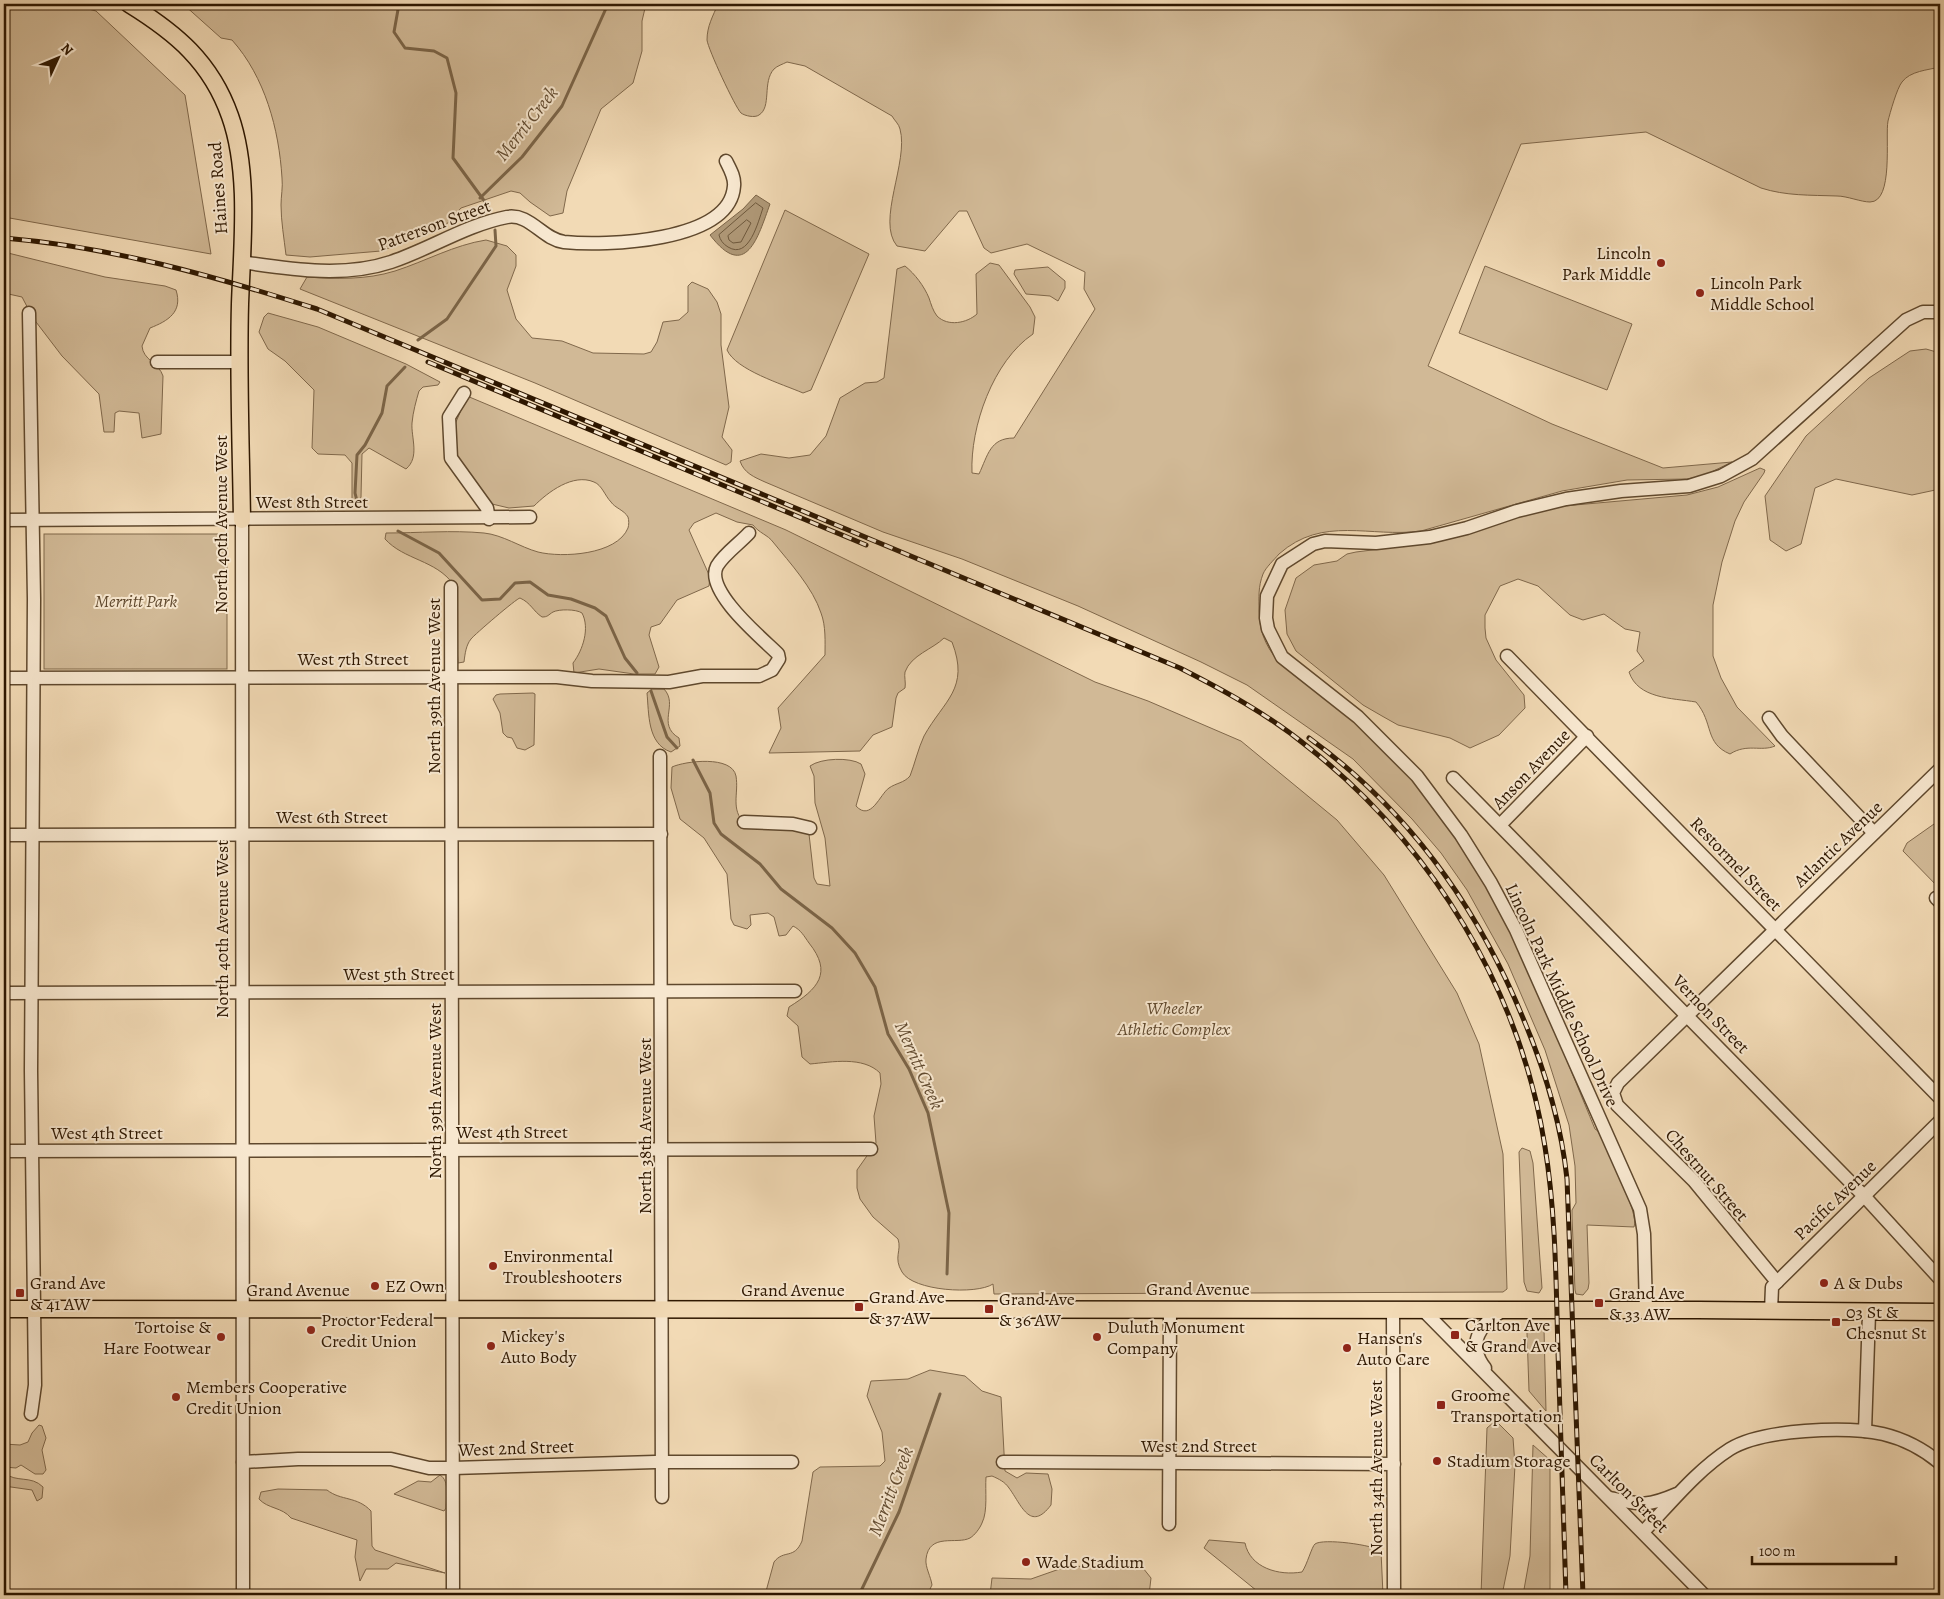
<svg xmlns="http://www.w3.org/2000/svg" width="1944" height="1599" font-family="Alegreya,serif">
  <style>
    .green { fill: #d1b996; stroke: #80684b }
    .water { fill: #af9877; stroke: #7b6447 }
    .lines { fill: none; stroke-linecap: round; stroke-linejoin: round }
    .shore { stroke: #6e583c; stroke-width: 1 }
    .stream { stroke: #7b6447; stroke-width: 3 }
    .minor-casing { stroke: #5f482d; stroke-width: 15 }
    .major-casing { stroke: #2e1700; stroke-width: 19 }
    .minor { stroke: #f7e7cf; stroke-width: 12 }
    .major { stroke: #f2dab5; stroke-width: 16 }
    .rail-casing { stroke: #2e1700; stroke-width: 5 }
    .rail { stroke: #f7e7cf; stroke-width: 3; stroke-dasharray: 9; stroke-linecap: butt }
    .poi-dot { fill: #8f2418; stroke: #f7e7cf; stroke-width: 2 }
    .labels { text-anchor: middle; stroke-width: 4; stroke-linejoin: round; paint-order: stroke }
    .street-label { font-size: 18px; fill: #2e1700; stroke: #f7e7cf }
    .poi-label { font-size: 18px; fill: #2e1700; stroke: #f7e7cf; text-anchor: start }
    .park-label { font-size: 18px; font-style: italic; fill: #5f482d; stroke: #f7e7cf }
    .water-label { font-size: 19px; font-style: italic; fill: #624b30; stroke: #f7e7cf }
  </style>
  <rect width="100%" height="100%" fill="#f2dab5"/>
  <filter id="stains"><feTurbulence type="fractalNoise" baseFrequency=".004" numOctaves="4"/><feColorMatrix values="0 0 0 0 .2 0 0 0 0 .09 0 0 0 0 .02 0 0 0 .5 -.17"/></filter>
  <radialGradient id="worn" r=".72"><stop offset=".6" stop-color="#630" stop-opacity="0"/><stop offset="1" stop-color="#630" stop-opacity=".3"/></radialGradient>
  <g class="green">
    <polygon points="4,4 70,4 96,11 185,95 211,254 4,217"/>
    <path d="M183 4H646L642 21V51L633 83 601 109 567 191 563 213 550 216 530 202 520 193 511 191 461 208 444 227 381 251 310 257 286 255C284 238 281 221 281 205 281 196 283 187 282 178 279 129 265 77 232 40L221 38Z"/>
    <path d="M718 4H1940V67C1928 70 1910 71 1902 82 1897 88 1890 113 1888 121 1885 136 1894 202 1870 202 1861 202 1847 196 1837 196 1810 195 1786 196 1761 188L1646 132 1521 144 1428 366 1552 424 1663 468 1732 462 1703 476 1687 479 1627 480 1562 491 1421 531C1370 538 1323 515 1279 554 1274 560 1266 567 1263 574 1258 587 1259 597 1259 611 1260 661 1297 675 1331 703 1354 720 1374 739 1394 760 1493 863 1541 999 1595 1129L1598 1131C1606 1147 1640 1214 1634 1227L1587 1225 1589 1283 1588 1289 1583 1295 1576 1294 1575 1290 1572 1217V1210L1576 1203 1575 1166 1569 1125 1545 1050 1508 964 1467 890 1441 853 1412 819 1353 759 1247 685 1201 662 1078 606 962 559 883 532 765 482C754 477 744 473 740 461L761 454 789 458 810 455 826 436 840 398 865 383 877 382 884 378 897 269 905 266C915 274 924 286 929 298 931 304 933 311 937 316 948 327 967 323 977 314L976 274 990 263 999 265 1030 307 1035 317 1033 334C993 361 970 427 972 473L979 474C988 455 990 438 1014 438L1095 309 1084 289 1085 272 1027 244 991 253 984 248 967 211H959L925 251 897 246C876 221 909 162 900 129 899 124 894 120 892 116L805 66 787 62C783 64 777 66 774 69 762 82 772 107 759 115 755 118 745 116 741 113 735 107 708 49 707 40 707 26 713 16 718 4Z"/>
    <path d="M785 210 869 254 811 390 803 393C782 384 736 370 727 350Z"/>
    <path d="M486 240 507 246 516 255V266L507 290 516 319 532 338 562 341 593 353 644 354 651 352 657 342 663 322 679 320 688 312V286L692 282 708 289 717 302 721 314V345L729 407 722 437 732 450 731 462 726 465 535 383 300 289 307 277C336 279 366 280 395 271 426 261 454 245 486 240Z"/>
    <path d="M4 252 105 277 165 286 176 290C183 312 168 321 150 328L142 346C143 360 159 363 163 376L161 434 142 438 139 413 119 411 115 413 114 432H104L99 394 62 356 33 318 22 297 4 293Z"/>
    <polygon points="1485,266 1632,324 1607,390 1459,333"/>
    <polygon points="1048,267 1065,281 1065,288 1058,301 1050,296 1026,294 1014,274 1015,270"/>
    <path d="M268 313 318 327 406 364 440 382 438 385 423 387 419 391C416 401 413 412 412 423 411 438 420 457 406 469L369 448 362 454 361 497 356 507 352 503V463L345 455 318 454 312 448 314 390 285 361 268 349 259 332 264 317Z"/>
    <polygon points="1926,349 1940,353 1940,489 1912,495 1836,479 1815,488 1801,544 1786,551 1770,540 1765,496 1806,436 1869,378 1910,351"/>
    <path d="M467 396 786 530 1095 682 1148 701 1241 741 1337 820 1384 875 1457 993 1479 1044 1503 1154 1507 1289 1503 1292 994 1294 993 1284C976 1295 913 1291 902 1272 893 1257 902 1251 898 1239L873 1217 860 1199 857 1188V1170L876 1143 874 1116 881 1084 880 1073C863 1056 832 1062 810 1064L802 1057 798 1026 787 1016 789 1007C818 989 833 973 809 943 804 936 801 930 793 926L786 935 779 936 774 917 768 913 750 915 751 925 747 929 734 925 731 919 727 874 704 838 680 819 671 788 672 767C685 761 732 755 736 776 739 794 730 809 745 824H774L809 834 814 878 817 884 830 886 825 838 815 803 814 776 810 766C821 758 850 757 861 764L865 774 856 806C871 822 880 794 889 788 896 783 904 783 910 776 915 763 918 749 924 736 944 700 970 689 952 642L944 638C933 649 911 655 905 672 904 676 906 683 905 688L898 693 896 698 892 727 873 735 860 751 769 753 781 728 778 708 825 655C825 642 826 626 821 613 813 588 790 563 773 542 768 535 759 533 753 525L737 522 716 513 694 523 689 530 710 577 709 586 677 600 660 624 651 627 649 635 659 667 655 674H634L599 669 574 673 573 663C583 650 590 628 582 613 576 609 559 609 553 612 548 615 548 617 542 617 533 611 531 603 520 598 517 598 474 635 471 639 466 645 465 654 464 662L458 663 453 584C436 560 404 560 385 539L386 533C418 533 452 530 484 533 503 535 520 547 538 552 562 558 617 555 628 528 629 525 629 520 628 517 624 510 615 508 611 502 605 496 602 485 594 482 573 473 548 492 534 506L509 508 492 504 458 462 454 451 453 429Z"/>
    <path d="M1760 468 1765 470 1764 473 1744 502 1735 521 1722 562 1713 605V656L1721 678 1737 707 1775 746C1761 752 1747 743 1730 754 1704 743 1714 723 1696 702 1672 698 1638 699 1629 672L1644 661 1637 651 1640 632 1625 629 1604 614 1583 620 1570 615 1538 586 1518 579 1500 586 1485 615V628L1486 638 1496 660 1524 695 1525 708 1499 735 1470 748 1450 738 1398 725 1382 716 1363 705 1296 651 1287 634 1285 610 1296 578 1314 565 1337 561 1347 554 1356 552 1428 543 1524 515 1564 506 1687 495 1718 487Z"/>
    <rect x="44" y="534" width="183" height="135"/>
    <path d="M652 689H664C679 705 656 724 679 738L680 746 671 752C647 744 649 713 647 693Z"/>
    <polygon points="533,693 535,694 534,745 525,750 517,748 512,738 507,737 503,733 500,713 493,699 496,695 500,694"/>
    <polygon points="1934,824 1940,825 1940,889 1903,851 1907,843"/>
    <polygon points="1522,1148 1530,1151 1533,1163 1542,1288 1539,1293 1527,1291 1524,1282 1519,1152"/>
    <polygon points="1541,1327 1544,1329 1546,1411 1529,1391 1527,1333 1532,1328"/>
    <path d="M930 1370 965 1376 982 1391 1001 1397 1005 1471 1017 1478 1026 1473 1048 1474 1052 1489 1051 1505C1030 1533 1021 1504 1009 1488 1005 1482 999 1479 992 1476L986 1477C985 1491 988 1511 982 1523 980 1528 975 1535 970 1538 957 1545 929 1532 926 1559 925 1567 931 1577 932 1585L927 1595H765L774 1562C784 1549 794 1560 802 1541L813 1472 820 1467 880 1466 885 1461 882 1432 867 1396 871 1381 908 1379Z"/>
    <polygon points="1494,1422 1497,1422 1513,1438 1515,1465 1510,1556 1502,1595 1481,1595 1487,1428"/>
    <polygon points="39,1425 42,1426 46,1438 42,1450 46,1470 43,1474 35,1474 21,1465 16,1468 4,1467 4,1444 20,1445 28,1442 32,1433"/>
    <polygon points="1533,1445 1550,1460 1550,1595 1523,1595 1530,1556"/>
    <path d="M4 1473C17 1483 31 1475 43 1487L42 1498 37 1501 32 1490 4 1486Z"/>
    <path d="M440 1475C450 1481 446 1498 446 1508L444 1511 394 1494 418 1481 431 1482Z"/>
    <path d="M278 1489 327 1490C341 1501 357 1496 371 1511L372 1546 375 1550 445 1573 396 1563 388 1569H366L360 1581 355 1557 357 1540 291 1518C282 1507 268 1509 259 1499L261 1492Z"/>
    <path d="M1209 1540 1245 1543C1250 1568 1279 1576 1302 1572 1307 1565 1312 1546 1315 1544 1323 1538 1374 1545 1381 1551L1383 1595H1262L1204 1548Z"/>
    <polygon points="1068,1566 1143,1568 1151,1578 1149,1595 990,1595 992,1578 1031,1579"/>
  </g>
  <path class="water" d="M756 195 770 204C758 237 746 282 710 235L743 209Z"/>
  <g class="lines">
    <g class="shore">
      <path d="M756 203 763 208C758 222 749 260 728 247 723 244 720 240 719 235Z"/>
      <polygon points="747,220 751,223 741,242 733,243 729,240 728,236"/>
    </g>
    <g class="stream">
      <polyline points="399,4 394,32 405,48 434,51 447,58 456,93 453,158 488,206"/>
      <polyline points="480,198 522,157 562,106 608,4"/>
      <polyline points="418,340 447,319 496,246 495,230"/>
      <polyline points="357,501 355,493 357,455 365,445 382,413 387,386 405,367"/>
      <polyline points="398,531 439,553 482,600 500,599 515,583 530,582 548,595 571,599 595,608 606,616 625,658 637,673"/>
      <polyline points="651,691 667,737 677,748"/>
      <polyline points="693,760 710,793 714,823 721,834 760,864 781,889 832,928 855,953 875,987 888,1034 909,1069 928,1113 949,1213 947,1274"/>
      <polyline points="859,1595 899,1512 940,1394"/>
    </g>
    <defs>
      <g id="minor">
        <path d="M241 262C290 269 343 278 391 262 430 249 466 225 507 217 530 213 542 239 564 242 604 246 730 243 734 186 735 177 730 169 726 161"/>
        <polyline points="29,313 34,599 31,1071 35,1385 31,1414"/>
        <polyline points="157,362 240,362"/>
        <polyline points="464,393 449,417 451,458 487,508 489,519"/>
        <polyline points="4,520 530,517"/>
        <polyline points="242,520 243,1595"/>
        <polyline points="451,587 453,1595"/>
        <polyline points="1507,656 1940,1098"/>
        <path d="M4 678 557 677 592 681 669 682 702 676H759L772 670 779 659 778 654C763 639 704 591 717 566 724 554 740 543 749 533"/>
        <polyline points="1769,718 1782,736 1874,833"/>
        <polyline points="660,756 662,1497"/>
        <polyline points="1453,778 1865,1197 1940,1279"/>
        <polyline points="744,822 793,824 810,828"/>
        <polyline points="1500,825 1587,736"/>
        <polyline points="4,835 661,834"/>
        <polyline points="1936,898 1940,902"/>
        <polyline points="4,993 795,991"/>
        <polyline points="4,1151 871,1149"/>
        <polyline points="1777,1282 1694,1181 1617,1105 1613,1093 1618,1083 1940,769"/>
        <polyline points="1422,1309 1704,1595"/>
        <polyline points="1393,1310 1394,1595"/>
        <polyline points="1646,1310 1644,1234 1640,1209 1516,930 1491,883 1461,835 1417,776 1358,717 1282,657 1268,629 1266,618 1267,596 1282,564 1313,544 1325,541 1376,543 1430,537 1467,528 1517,511 1566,499 1621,491 1689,486 1721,476 1752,459 1906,320 1923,312 1940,312"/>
        <polyline points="1771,1311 1772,1287 1940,1121"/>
        <path d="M1485 1368C1466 1344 1480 1323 1504 1310"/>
        <polyline points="1865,1431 1869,1313"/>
        <polyline points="243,1462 298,1459 391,1459 429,1468 453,1468 655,1462 792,1462"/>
        <polyline points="1003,1462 1394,1464"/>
        <path d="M1610 1498C1641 1505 1647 1507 1677 1494"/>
        <polyline points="1169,1524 1170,1309"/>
        <path d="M1643 1532C1670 1504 1697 1470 1730 1449 1762 1429 1847 1426 1883 1434 1904 1439 1923 1449 1940 1463"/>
      </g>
      <g id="major">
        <path d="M129 4C176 33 211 62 230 116 250 172 242 246 240 304 238 376 241 448 242 520"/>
        <polyline points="4,1309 1698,1310 1940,1312"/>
      </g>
    </defs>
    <use href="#minor" class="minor-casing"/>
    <use href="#major" class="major-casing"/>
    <use href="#minor" class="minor"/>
    <use href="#major" class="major"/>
    <defs>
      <g id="rail">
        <path d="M4 238C112 247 214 276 317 309L1180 668C1225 691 1269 715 1308 747 1432 845 1521 991 1545 1147 1556 1215 1556 1284 1558 1352 1561 1433 1564 1514 1566 1595"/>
        <polyline points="428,362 866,545"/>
        <path d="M1309 738C1407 809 1477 906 1523 1018 1545 1070 1561 1122 1567 1179L1583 1595"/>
      </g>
    </defs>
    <use href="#rail" class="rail-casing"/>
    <use href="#rail" class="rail"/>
  </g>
  <g class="poi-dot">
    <circle cx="1661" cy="263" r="5"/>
    <circle cx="1700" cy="293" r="5"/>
    <circle cx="493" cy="1266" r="5"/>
    <circle cx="1824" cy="1283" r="5"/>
    <circle cx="375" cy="1286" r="5"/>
    <rect x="15" y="1288" width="10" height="10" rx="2.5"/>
    <rect x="1594" y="1298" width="10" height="10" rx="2.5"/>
    <rect x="854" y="1302" width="10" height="10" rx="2.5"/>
    <rect x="984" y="1304" width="10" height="10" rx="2.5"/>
    <rect x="1831" y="1317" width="10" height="10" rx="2.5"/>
    <circle cx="311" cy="1330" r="5"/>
    <rect x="1450" y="1330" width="10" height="10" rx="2.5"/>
    <circle cx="221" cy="1337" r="5"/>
    <circle cx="1097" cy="1337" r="5"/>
    <circle cx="491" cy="1346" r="5"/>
    <circle cx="1347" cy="1348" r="5"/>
    <circle cx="176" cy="1397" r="5"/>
    <rect x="1436" y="1400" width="10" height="10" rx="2.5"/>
    <circle cx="1437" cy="1461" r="5"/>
    <circle cx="1026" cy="1562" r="5"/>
  </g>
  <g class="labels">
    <g class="street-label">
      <text transform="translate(218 188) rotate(-94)" y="6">Haines Road</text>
      <text transform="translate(434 225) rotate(-20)" y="6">Patterson Street</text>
      <text x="312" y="508">West 8th Street</text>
      <text transform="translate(221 524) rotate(-90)" y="6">North 40th Avenue West</text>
      <text x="353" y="665">West 7th Street</text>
      <text transform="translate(434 686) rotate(-90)" y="6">North 39th Avenue West</text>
      <text transform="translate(1531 769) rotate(-46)" y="6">Anson Avenue</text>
      <text x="332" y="823">West 6th Street</text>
      <text transform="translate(1838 844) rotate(-44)" y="6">Atlantic Avenue</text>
      <text transform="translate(1736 864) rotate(46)" y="6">Restormel Street</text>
      <text transform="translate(222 929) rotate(-90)" y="6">North 40th Avenue West</text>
      <text x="399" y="980">West 5th Street</text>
      <text transform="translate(1562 995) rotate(65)" y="6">Lincoln Park Middle School Drive</text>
      <text transform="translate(1711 1014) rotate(46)" y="6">Vernon Street</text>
      <text transform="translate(435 1091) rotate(-90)" y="6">North 39th Avenue West</text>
      <text transform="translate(645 1126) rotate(-90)" y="6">North 38th Avenue West</text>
      <text x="512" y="1138">West 4th Street</text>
      <text x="107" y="1139">West 4th Street</text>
      <text transform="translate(1707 1175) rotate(49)" y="6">Chestnut Street</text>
      <text transform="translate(1835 1200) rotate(-44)" y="6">Pacific Avenue</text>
      <text x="1198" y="1295">Grand Avenue</text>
      <text x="298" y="1296">Grand Avenue</text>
      <text x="793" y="1296">Grand Avenue</text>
      <text x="1199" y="1452">West 2nd Street</text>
      <text transform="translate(516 1448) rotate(-2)" y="6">West 2nd Street</text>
      <text transform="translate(1376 1468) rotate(-90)" y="6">North 34th Avenue West</text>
      <text transform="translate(1629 1493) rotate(45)" y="6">Carlton Street</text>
    </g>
    <g class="poi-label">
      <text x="1651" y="259" text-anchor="end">Lincoln<tspan x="1651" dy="21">Park Middle</tspan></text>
      <text x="1710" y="289">Lincoln Park<tspan x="1710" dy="21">Middle School</tspan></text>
      <text x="503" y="1262">Environmental<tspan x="503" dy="21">Troubleshooters</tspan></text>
      <text x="30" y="1289">Grand Ave<tspan x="30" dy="21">&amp; 41 AW</tspan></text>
      <text x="1834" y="1289">A &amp; Dubs</text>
      <text x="385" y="1292">EZ Own</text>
      <text x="1609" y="1299">Grand Ave<tspan x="1609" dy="21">&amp; 33 AW</tspan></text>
      <text x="869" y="1303">Grand Ave<tspan x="869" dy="21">&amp; 37 AW</tspan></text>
      <text x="999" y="1305">Grand Ave<tspan x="999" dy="21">&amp; 36 AW</tspan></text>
      <text x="1846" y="1318">03 St &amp;<tspan x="1846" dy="21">Chesnut St</tspan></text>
      <text x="321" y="1326">Proctor Federal<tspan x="321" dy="21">Credit Union</tspan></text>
      <text x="1465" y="1331">Carlton Ave<tspan x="1465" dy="21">&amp; Grand Ave</tspan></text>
      <text x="211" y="1333" text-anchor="end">Tortoise &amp;<tspan x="211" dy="21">Hare Footwear</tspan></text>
      <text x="1107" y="1333">Duluth Monument<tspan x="1107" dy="21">Company</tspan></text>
      <text x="501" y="1342">Mickey's<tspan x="501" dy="21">Auto Body</tspan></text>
      <text x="1357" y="1344">Hansen's<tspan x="1357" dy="21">Auto Care</tspan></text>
      <text x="186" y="1393">Members Cooperative<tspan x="186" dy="21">Credit Union</tspan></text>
      <text x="1451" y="1401">Groome<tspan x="1451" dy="21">Transportation</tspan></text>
      <text x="1447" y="1467">Stadium Storage</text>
      <text x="1036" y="1568">Wade Stadium</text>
    </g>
    <g class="park-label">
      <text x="136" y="607">Merritt Park</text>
      <text x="1174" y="1014">Wheeler<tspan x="1174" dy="21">Athletic Complex</tspan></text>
    </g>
    <g class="water-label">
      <text transform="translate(526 123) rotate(-52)" y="7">Merrit Creek</text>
      <text transform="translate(920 1065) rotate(66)" y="7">Merritt Creek</text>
      <text transform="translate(890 1491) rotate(-69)" y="7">Merritt Creek</text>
    </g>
  </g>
  <rect width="1944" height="1599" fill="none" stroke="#f2dab5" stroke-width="20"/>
  <rect x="5" y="5" width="1934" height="1589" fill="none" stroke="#2e1700" stroke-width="2.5"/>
  <rect x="10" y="10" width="1924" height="1579" fill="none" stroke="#2e1700"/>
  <g transform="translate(58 58) rotate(46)" stroke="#f7e7cf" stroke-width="4" paint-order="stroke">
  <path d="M0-4L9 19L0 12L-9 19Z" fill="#2e1700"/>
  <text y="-8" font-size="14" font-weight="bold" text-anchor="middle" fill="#2e1700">N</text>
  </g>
  <path d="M1752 1556v8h144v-8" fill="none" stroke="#2e1700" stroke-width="2.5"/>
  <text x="1759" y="1556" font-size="15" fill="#2e1700" stroke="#f7e7cf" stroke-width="4" paint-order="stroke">100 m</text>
  <rect width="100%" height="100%" filter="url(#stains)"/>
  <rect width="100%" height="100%" fill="url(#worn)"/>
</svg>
